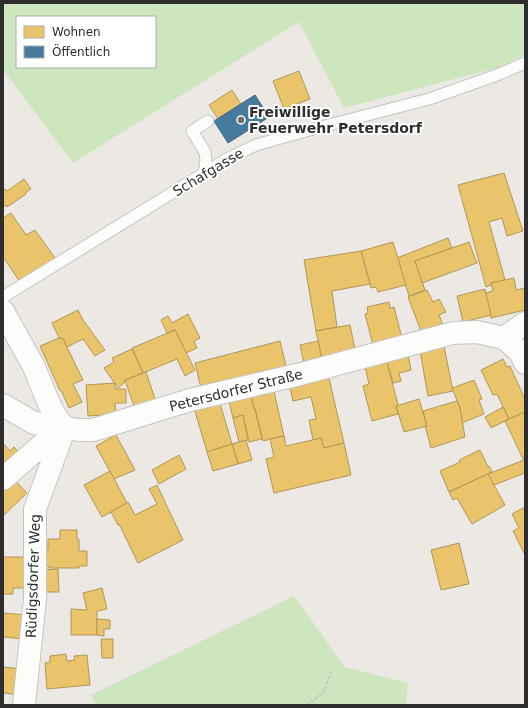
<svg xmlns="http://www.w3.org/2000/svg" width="528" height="708" font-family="'DejaVu Sans',sans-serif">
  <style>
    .green { fill: #cee6be; fill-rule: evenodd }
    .homes { fill: #e9c46a; stroke: #b19758 }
    .public { fill: #457b9d; stroke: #3e647c }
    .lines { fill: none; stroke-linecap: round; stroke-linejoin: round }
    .service-casing { stroke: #c5c4c5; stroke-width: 13 }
    .minor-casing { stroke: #c5c4c5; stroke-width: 24 }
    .secondary-casing { stroke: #c5c4c5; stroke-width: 24 }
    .path { stroke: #c9c9c8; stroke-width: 2.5; stroke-dasharray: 3 2; stroke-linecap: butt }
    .service { stroke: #fcfcfb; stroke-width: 11 }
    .minor { stroke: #fcfcfb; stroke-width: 22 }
    .secondary { stroke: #fcfcfb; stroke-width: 22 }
    .poi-dot { fill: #706f6e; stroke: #fff; stroke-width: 1.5 }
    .labels { text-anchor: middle; stroke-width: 4; stroke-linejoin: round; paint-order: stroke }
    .poi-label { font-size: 14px; font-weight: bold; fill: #2e2e2e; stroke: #fff; text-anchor: start }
    .street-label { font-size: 14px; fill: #2e2e2e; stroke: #fff }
  </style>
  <rect width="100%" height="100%" fill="#ece8e4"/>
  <g class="green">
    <path d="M3 3H525V55L496 68 344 108 299 22 73 163 3 70ZM17 17H155V67H17Z"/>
    <polygon points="294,596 345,667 408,683 406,705 96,705 91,695"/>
  </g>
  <g class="homes">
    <polygon points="299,71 310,99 284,109 273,81"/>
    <polygon points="232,90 241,104 218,119 209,105"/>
    <polygon points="504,173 523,231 507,236 502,218 489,222 505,280 491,283 491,285 486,287 458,185"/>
    <polygon points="24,179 31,189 26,192 26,194 7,207 6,205 3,207 3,191 5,189 7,191"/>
    <polygon points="11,213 26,235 35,230 55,258 20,282 3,257 3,218"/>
    <polygon points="448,238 452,248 415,261 425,290 409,296 397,258"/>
    <polygon points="393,242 406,285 378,292 376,287 371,288 361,251"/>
    <polygon points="469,242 477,263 422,283 415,261"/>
    <polygon points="361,251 370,284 332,291 337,327 316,331 304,260"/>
    <polygon points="514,278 516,290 525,288 525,310 491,318 485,293 493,291 491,283"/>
    <polygon points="485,289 491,315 463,322 457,296"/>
    <polygon points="427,290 433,302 439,299 446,312 439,315 443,325 422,334 408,297"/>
    <polygon points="389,302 390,308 394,307 403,342 374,349 365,314 368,313 367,307"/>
    <polygon points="78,310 83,320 105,350 95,356 83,339 67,347 63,339 59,338 52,323"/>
    <polygon points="188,314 200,338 194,341 197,348 186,353 175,330 167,333 161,320 168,316 172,323"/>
    <polygon points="350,325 356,354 322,360 316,331"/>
    <polygon points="175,330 195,370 185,376 177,359 143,373 132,348"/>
    <polygon points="59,338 63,339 83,380 73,384 82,402 69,408 61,390 60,391 40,346"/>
    <polygon points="280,341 286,366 201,388 195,363"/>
    <polygon points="318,341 322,360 304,364 300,345"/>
    <polygon points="444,346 453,391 428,396 420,351"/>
    <polygon points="132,349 143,373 125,380 125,382 118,388 104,368 114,362 112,358"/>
    <polygon points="408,355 411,370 399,373 401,381 393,383 387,362"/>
    <polygon points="503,359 507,367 510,366 525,399 525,412 509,419 497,394 493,395 481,370"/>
    <polygon points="387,362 398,405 396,406 398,414 372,421 363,386 369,384 365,367"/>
    <polygon points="146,372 156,402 135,409 125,380"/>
    <polygon points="328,374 344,443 324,448 321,438 313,440 309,420 316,419 311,397 293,401 289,383"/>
    <polygon points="474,380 482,399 479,400 484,414 462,423 460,408 452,388"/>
    <polygon points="115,383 115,389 126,389 126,403 115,403 116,414 88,416 86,385"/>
    <polygon points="273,387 284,436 263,441 255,409 254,409 250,392"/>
    <polygon points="250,392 254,409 255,409 262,439 249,442 243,415 233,418 228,397"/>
    <polygon points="419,399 427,426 404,432 396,406"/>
    <polygon points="219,400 232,444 207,452 194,408"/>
    <polygon points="457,401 460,408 465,437 431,448 425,426 427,426 423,411"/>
    <polygon points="503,407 509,419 491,428 485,417"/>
    <polygon points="525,412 525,463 505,421"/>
    <polygon points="243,415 248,440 239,442 233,418"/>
    <polygon points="116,435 135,470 114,479 96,446"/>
    <polygon points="284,436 286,446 321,438 324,448 344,443 351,475 274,493 266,459 274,457 270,439"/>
    <polygon points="246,440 252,460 238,464 232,444"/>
    <polygon points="3,443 10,451 14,447 20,455 3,469"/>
    <polygon points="232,444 238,464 213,471 207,452"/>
    <polygon points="480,450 488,467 489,466 492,472 449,492 440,471 460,462 459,460"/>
    <polygon points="179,455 186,469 159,484 152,470"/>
    <polygon points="524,460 525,463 525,473 494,485 488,474"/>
    <polygon points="110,471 127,503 102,517 84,485"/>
    <polygon points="488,474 505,505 472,524 457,498 453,500 449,492"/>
    <polygon points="11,476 27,493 3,516 3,484"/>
    <polygon points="157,485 183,540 138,563 119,524 118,525 111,512 128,502 135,515 157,504 149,489"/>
    <polygon points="525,507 525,555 513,531 519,528 512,514"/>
    <polygon points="60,530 77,530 77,539 79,539 79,551 87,551 87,566 79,566 79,568 49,568 49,566 42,566 42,549 48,550 48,539 60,539"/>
    <polygon points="459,543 469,584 441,590 431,550"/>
    <polygon points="3,557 28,557 28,588 13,588 13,594 3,594"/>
    <polygon points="58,569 59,592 43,592 42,570"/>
    <polygon points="102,588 107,609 97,611 97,635 71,635 71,609 87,610 83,593"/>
    <polygon points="3,613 27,615 25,639 3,637"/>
    <polygon points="97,619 110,620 110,629 104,629 104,636 97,635"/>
    <polygon points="101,639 113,639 113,658 102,658"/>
    <polygon points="66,654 67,661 75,660 74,656 87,655 90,685 47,689 45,663 50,662 50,656"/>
    <polygon points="3,667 23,669 21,695 3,693"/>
  </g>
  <polygon class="public" points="255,95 269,117 228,143 214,121"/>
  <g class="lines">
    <defs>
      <g id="service">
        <polyline points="204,174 206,160 205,152 192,131 208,121"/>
        <polyline points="3,297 227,159 256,145 302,132 429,99 497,75 525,63"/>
      </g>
      <g id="minor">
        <polyline points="504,338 525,323"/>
        <polyline points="3,405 34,423 65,427"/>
        <polyline points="3,479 44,443 65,427"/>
        <polyline points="24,705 35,599 35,509 65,427"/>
      </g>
      <path id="secondary" d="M3 311C13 329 23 347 33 365 40 379 52 420 66 427 74 431 84 430 93 430L190 400 297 375 453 333 477 332 504 338 520 352 525 363"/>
    </defs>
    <use href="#service" class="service-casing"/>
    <use href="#minor" class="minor-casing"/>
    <use href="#secondary" class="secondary-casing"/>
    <polyline class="path" points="307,705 324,692 332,669"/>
    <use href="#service" class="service"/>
    <use href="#minor" class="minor"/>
    <use href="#secondary" class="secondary"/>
  </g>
  <circle class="poi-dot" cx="241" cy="120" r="4"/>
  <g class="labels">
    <g class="poi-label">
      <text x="249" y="117">Freiwillige<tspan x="249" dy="16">Feuerwehr Petersdorf</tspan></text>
    </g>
    <g class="street-label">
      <text transform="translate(208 172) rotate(-31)" y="5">Schafgasse</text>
      <text transform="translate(236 390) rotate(-14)" y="5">Petersdorfer Straße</text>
      <text transform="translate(33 576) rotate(-88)" y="5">Rüdigsdorfer Weg</text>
    </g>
  </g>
  <rect width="528" height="708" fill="none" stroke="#2e2e2e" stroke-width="8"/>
  <rect x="16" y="16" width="140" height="52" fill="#ffffff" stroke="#ababab"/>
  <rect x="24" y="26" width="20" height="12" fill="#e9c46a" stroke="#ababab"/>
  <text x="52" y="36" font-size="12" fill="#2e2e2e">Wohnen</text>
  <rect x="24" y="46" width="20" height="12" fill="#457b9d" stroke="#ababab"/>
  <text x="52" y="56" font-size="12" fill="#2e2e2e">Öffentlich</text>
</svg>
